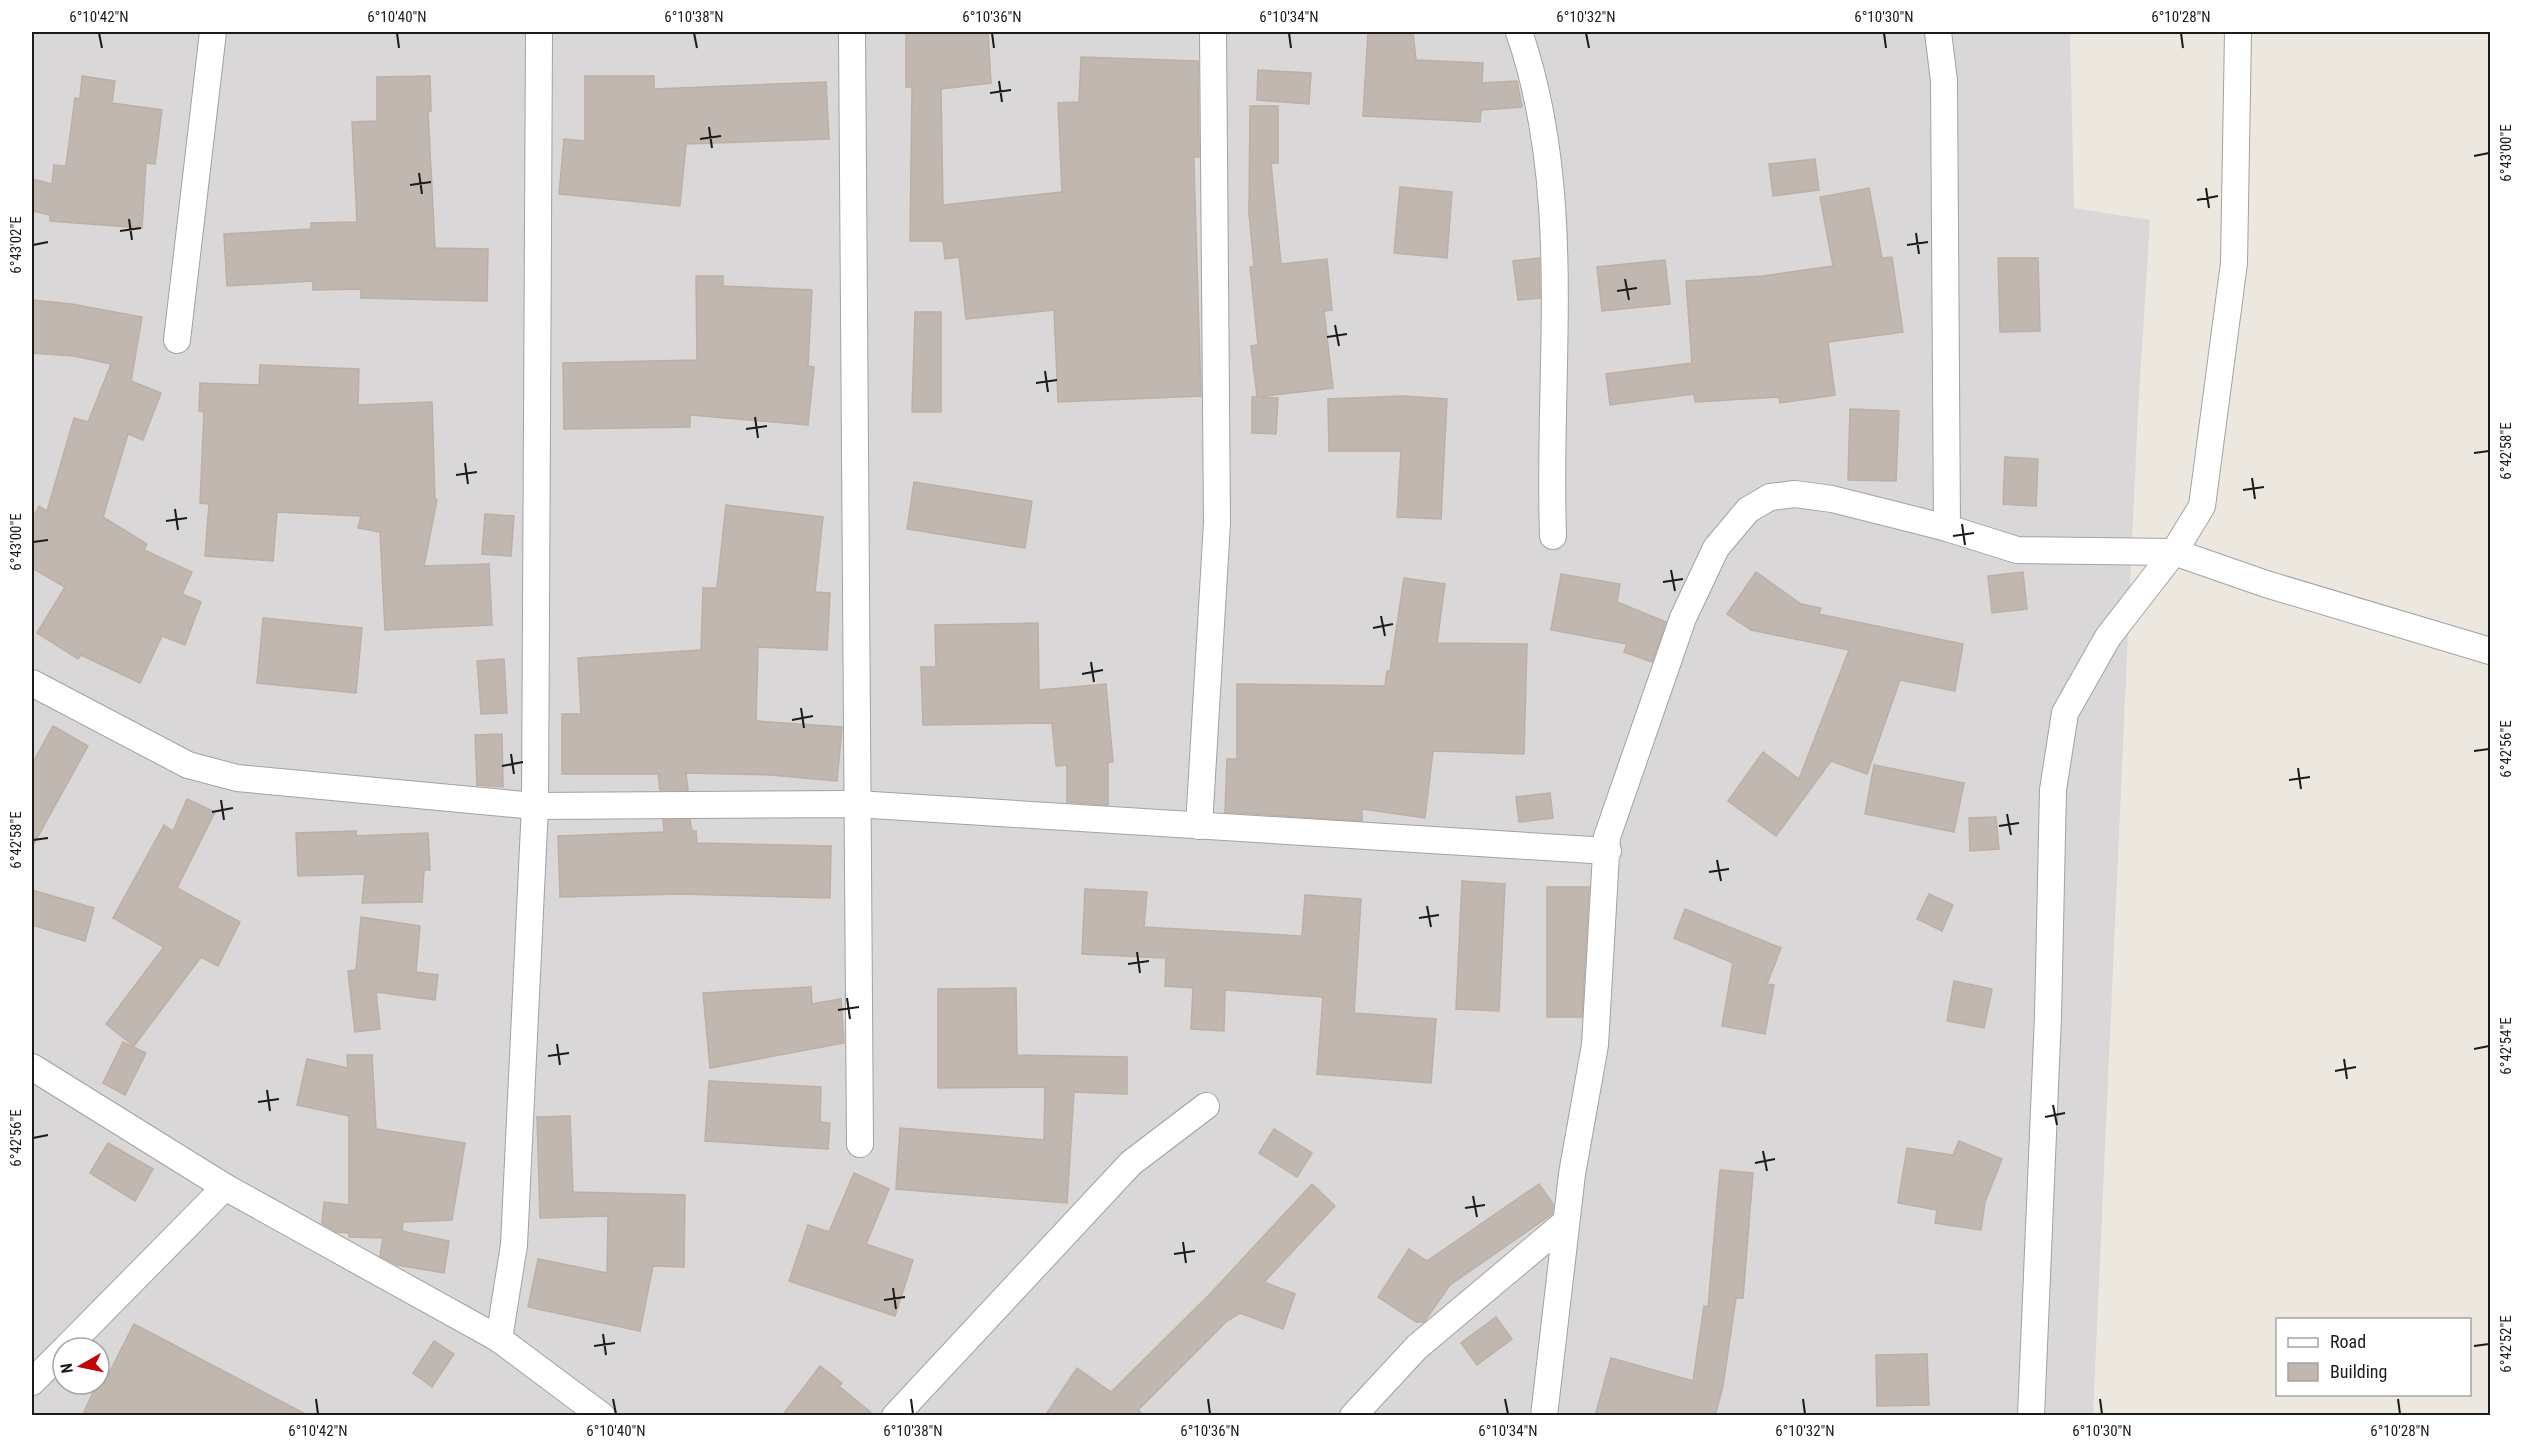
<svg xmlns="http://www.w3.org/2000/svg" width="2522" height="1447" font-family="'Roboto Condensed',sans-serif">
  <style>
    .residential { fill: #d9d7d7; fill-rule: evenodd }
    .building { fill: #c0b8b0; stroke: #bdafa3; stroke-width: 1.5 }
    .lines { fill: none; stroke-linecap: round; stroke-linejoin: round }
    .minor-casing { stroke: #a2a2a2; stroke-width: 28 }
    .minor { stroke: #fff; stroke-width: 26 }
    .ticks { fill: none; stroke: #1b1b1b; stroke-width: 2 }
    .neatline { fill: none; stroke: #1b1b1b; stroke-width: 2 }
    .ticks-label { font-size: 15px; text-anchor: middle; fill: #1b1b1b }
  </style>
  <rect width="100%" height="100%" fill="#ece8e0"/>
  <path class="residential" d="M32 32H2070L2074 208 2150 220 2138 409 2093 1415H32ZM63 1348H99V1384H63Z"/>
  <g class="building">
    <polygon points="906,32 988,32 991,83 941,89 943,205 1062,192 1058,103 1079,102 1081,57 1198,61 1199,157 1194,157 1194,166 1201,396 1058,402 1054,310 966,319 959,257 945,259 943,241 910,241 912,87 906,87"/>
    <polygon points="1368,32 1413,32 1416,60 1483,63 1482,83 1517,81 1522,107 1481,110 1480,122 1363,116"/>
    <polygon points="1258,70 1311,73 1309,104 1257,100"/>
    <polygon points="82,76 115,81 112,103 162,110 155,164 146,163 142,228 50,221 50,215 32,211 32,179 52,184 54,165 66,166 75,98 80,99"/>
    <polygon points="430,76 431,111 428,111 435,248 488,249 487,301 361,298 361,289 313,290 313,281 227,286 224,234 311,229 311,223 357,222 352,122 377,121 377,77"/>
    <polygon points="585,76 654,76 654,89 826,82 829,139 686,144 680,206 559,194 564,139 585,141"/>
    <polygon points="1250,106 1278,106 1278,163 1271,163 1281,264 1327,259 1332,310 1324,311 1333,388 1257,397 1251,346 1258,345 1250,267 1254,267 1249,213"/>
    <polygon points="1815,159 1819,190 1773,196 1769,164"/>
    <polygon points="1400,187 1452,192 1447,258 1394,253"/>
    <polygon points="1869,188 1882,258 1892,257 1903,332 1828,342 1835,395 1780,403 1779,397 1695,402 1694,394 1610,405 1606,374 1692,363 1686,281 1763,276 1833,266 1820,197"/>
    <polygon points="1539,258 1540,298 1518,300 1513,261"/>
    <polygon points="1998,258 2038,258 2040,331 2000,332"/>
    <polygon points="1665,260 1670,304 1602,311 1597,267"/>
    <polygon points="696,276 723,276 723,286 812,290 808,366 814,367 808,425 690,415 690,427 564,429 563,363 697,360"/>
    <polygon points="32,300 72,304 142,317 131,381 161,393 143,440 128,434 103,517 147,544 144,550 192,572 182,594 201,602 185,645 162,636 140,683 81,655 78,659 37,633 65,587 32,568 32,520 39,506 47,511 74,418 88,422 111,364 74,356 32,353"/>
    <polygon points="915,312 941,312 941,412 912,412"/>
    <polygon points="260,365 359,369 358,405 432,402 435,499 437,500 424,566 489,564 492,625 385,630 380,532 358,528 361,516 277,512 273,561 205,556 209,504 200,503 204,412 199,411 200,383 259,385"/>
    <polygon points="1403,396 1447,399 1441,519 1397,517 1401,451 1329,451 1328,399"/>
    <polygon points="1252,397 1278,398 1276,434 1252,433"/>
    <polygon points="1850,409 1899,411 1896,481 1848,480"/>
    <polygon points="2005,457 2038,459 2036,506 2003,504"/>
    <polygon points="914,482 1032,501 1025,548 907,529"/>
    <polygon points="726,505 823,517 815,592 830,593 827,650 758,647 756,721 842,727 837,781 770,775 686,773 688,790 660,790 658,774 562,774 562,714 581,714 578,658 701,650 703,588 717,588"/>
    <polygon points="485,514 514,516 511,556 482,554"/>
    <polygon points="1756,572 1801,604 1821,608 1819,614 1963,644 1955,691 1900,680 1867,774 1831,761 1776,836 1728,801 1763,752 1799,779 1849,650 1751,630 1727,614"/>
    <polygon points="2023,572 2027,609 1992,613 1988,576"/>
    <polygon points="1561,574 1620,584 1617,602 1666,622 1652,662 1624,652 1627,644 1551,630"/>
    <polygon points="1404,578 1445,584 1437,643 1527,644 1524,754 1433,751 1425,818 1362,809 1362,821 1225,812 1227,759 1237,759 1237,684 1385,686 1387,671 1390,671"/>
    <polygon points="263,618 362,628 356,693 257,683"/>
    <polygon points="1038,623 1039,690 1106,684 1113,762 1108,762 1108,805 1067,802 1067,765 1056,766 1052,723 923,725 921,667 936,667 935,625"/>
    <polygon points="504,659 507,713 481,714 477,661"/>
    <polygon points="53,726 88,746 32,847 32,764"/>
    <polygon points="502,734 503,787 477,785 475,735"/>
    <polygon points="1874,765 1964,783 1954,832 1865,814"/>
    <polygon points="1550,793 1553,818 1519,822 1516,797"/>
    <polygon points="187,799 215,812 177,888 240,922 218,966 201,957 134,1046 106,1024 164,947 113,918 164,825 173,831"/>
    <polygon points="1996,817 1999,849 1970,851 1969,818"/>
    <polygon points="663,820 690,820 692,831 696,831 697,843 831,846 830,898 679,894 560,897 558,836 664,832"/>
    <polygon points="356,831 356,836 428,833 430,870 424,870 422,902 362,903 365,874 298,876 296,833"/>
    <polygon points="1462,881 1505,884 1499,1011 1456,1009"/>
    <polygon points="1547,887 1589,887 1582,1017 1547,1017"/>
    <polygon points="1085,889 1147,892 1144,927 1302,936 1305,895 1361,899 1354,1013 1436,1019 1431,1083 1317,1074 1323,997 1225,990 1224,1031 1191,1029 1193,988 1165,986 1166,958 1082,954"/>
    <polygon points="32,890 94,908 85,941 32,925"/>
    <polygon points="1929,894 1953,905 1942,931 1917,919"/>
    <polygon points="1685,909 1781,948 1767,984 1774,985 1765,1034 1722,1026 1733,963 1674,938"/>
    <polygon points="361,917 420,926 416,972 438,975 435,1000 376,992 380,1029 355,1032 348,971 356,970"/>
    <polygon points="1954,981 1992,989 1984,1028 1947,1021"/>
    <polygon points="811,987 812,1004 841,999 844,1043 710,1068 703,993"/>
    <polygon points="1016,988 1017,1055 1127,1057 1127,1094 1074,1092 1067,1203 896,1189 900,1128 1044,1140 1045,1087 938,1088 938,989"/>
    <polygon points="123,1042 146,1053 125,1095 103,1083"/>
    <polygon points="347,1055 372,1055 376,1129 465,1143 452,1220 403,1222 402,1231 449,1241 444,1273 397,1265 380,1256 383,1238 349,1237 349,1233 337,1232 322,1223 324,1202 349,1205 349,1116 297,1105 307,1059 348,1068"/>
    <polygon points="709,1081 821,1087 820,1122 830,1123 828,1149 705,1141"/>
    <polygon points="570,1116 573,1192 685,1195 684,1267 653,1266 640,1331 528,1307 538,1259 607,1273 608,1216 540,1218 537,1117"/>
    <polygon points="1274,1129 1312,1153 1297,1177 1259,1153"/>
    <polygon points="1959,1141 2002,1159 1985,1202 1981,1230 1935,1223 1937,1210 1898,1203 1907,1148 1953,1155"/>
    <polygon points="108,1143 153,1169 135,1201 90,1173"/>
    <polygon points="1720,1170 1753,1173 1743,1298 1736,1298 1723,1386 1715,1416 1595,1416 1611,1358 1693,1381 1704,1306 1708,1307"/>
    <polygon points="854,1173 889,1189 866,1244 913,1260 895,1316 789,1281 808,1225 829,1232"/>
    <polygon points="1312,1184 1335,1206 1264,1282 1295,1294 1283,1329 1240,1313 1227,1321 1138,1410 1145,1416 1045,1416 1077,1368 1111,1392 1210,1294"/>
    <polygon points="1539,1184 1553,1204 1552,1214 1450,1285 1424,1322 1416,1322 1378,1297 1409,1249 1427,1261"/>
    <polygon points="1496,1317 1512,1339 1477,1365 1461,1343"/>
    <polygon points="134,1324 309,1416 82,1416 97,1384 103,1385"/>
    <polygon points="434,1341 454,1354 432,1387 413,1373"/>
    <polygon points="1927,1354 1929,1405 1877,1406 1876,1355"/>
    <polygon points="820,1366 842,1383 839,1386 875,1416 782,1416"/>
  </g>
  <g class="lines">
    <defs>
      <g id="minor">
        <polyline points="852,32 860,1144"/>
        <path d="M1519 32C1575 194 1547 368 1553 536"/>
        <polyline points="1938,32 1944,81 1947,528"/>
        <polyline points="177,340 213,32"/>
        <polyline points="32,683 188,765 237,778 535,806 856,804 1608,851"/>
        <polyline points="1199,826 1217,523 1213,32"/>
        <polyline points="32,1067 225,1187 499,1339 602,1416"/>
        <polyline points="499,1339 514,1245 535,806 539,32"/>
        <polyline points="66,1348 225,1187"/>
        <polyline points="32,1382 63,1351"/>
        <polyline points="895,1416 1131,1163 1206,1106"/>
        <polyline points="1353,1416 1417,1347 1566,1222"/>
        <polyline points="1544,1416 1572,1174 1595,1045 1607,837 1683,618 1716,548 1748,510 1770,497 1795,494 1832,499 1947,528 2017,550 2174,552 2266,584 2490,651"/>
        <polyline points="2031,1416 2048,1016 2053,790 2065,713 2108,637 2174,552 2202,506 2234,263 2238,32"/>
      </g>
    </defs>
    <use href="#minor" class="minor-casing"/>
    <use href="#minor" class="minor"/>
  </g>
  <path class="ticks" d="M99 33 102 48M397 33 399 48M694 33 697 48M992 33 994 48M1289 33 1291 48M1586 33 1589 48M1884 33 1886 48M2181 33 2183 48M999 81 1002 102M990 93 1011 90M709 127 712 148M700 139 721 136M2474 156 2489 153M419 173 422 194M410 185 431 182M2206 188 2209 208M2197 200 2218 196M129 219 132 240M120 231 141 228M1916 233 1919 254M33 245 48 242M1907 245 1928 242M1625 279 1629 300M1617 291 1637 288M1335 325 1339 346M1327 337 1347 334M1045 371 1048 392M1036 383 1057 380M755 417 758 438M746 429 767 426M2474 453 2489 451M465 463 468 484M456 475 477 472M2252 478 2255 499M2243 490 2264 487M175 509 178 530M166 521 187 518M1962 524 1965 545M1953 536 1974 533M33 542 48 540M1671 570 1675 591M1663 582 1683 579M1381 616 1385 636M1373 628 1393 624M1091 662 1094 682M1082 674 1103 670M801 708 804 728M792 720 813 716M2474 751 2489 749M511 754 514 774M502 766 523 762M2298 768 2301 789M2289 780 2310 777M221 800 224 820M212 812 233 808M2007 814 2011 835M1999 826 2019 823M33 840 48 838M1717 860 1721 881M1709 872 1729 869M1427 906 1431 927M1419 918 1439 915M1137 952 1140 973M1128 964 1149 961M847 998 850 1019M838 1010 859 1007M557 1044 560 1065M2474 1049 2489 1046M548 1056 569 1053M2344 1059 2347 1079M2335 1071 2356 1067M267 1090 270 1111M258 1102 279 1099M2053 1105 2057 1125M2045 1117 2065 1113M33 1138 48 1135M1763 1151 1767 1171M1755 1163 1775 1159M1473 1196 1477 1217M1465 1208 1485 1205M1183 1242 1186 1263M1174 1254 1195 1251M893 1288 896 1309M884 1300 905 1297M603 1334 606 1355M594 1346 615 1343M2474 1346 2489 1344M316 1399 318 1414M613 1399 616 1414M911 1399 913 1414M1208 1399 1210 1414M1505 1399 1508 1414M1803 1399 1805 1414M2100 1399 2102 1414M2398 1399 2400 1414"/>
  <rect width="2522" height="1447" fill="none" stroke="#ffffff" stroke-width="66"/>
  <rect x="2276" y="1318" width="195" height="78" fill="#ffffff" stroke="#a4a4a4" stroke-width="1.5"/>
  <rect x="2288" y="1338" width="30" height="9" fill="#ffffff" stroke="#a4a4a4" stroke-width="1.5"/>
  <text x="2330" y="1348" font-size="18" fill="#1b1b1b">Road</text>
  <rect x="2288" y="1363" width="30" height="18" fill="#c0b8b0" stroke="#a4a4a4" stroke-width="1.5"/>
  <text x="2330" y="1378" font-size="18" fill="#1b1b1b">Building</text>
  <g transform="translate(81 1366) rotate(261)"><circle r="28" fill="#ffffff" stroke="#a4a4a4" stroke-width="1.5"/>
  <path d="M0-4.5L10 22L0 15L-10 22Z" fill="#c10604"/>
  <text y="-9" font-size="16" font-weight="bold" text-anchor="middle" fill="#1b1b1b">N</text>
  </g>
  <rect x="33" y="33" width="2456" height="1381" class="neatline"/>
  <g class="ticks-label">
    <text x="99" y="22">6°10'42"N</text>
    <text x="397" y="22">6°10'40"N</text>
    <text x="694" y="22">6°10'38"N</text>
    <text x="992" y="22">6°10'36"N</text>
    <text x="1289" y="22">6°10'34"N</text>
    <text x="1586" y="22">6°10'32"N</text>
    <text x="1884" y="22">6°10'30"N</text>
    <text x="2181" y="22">6°10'28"N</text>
    <text transform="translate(2506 153) rotate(-90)" y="5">6°43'00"E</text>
    <text transform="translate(16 245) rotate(-90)" y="5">6°43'02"E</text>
    <text transform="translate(2506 451) rotate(-90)" y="5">6°42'58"E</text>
    <text transform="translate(16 542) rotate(-90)" y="5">6°43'00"E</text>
    <text transform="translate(2506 749) rotate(-90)" y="5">6°42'56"E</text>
    <text transform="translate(16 840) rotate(-90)" y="5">6°42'58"E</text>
    <text transform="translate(2506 1046) rotate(-90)" y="5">6°42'54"E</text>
    <text transform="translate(16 1138) rotate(-90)" y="5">6°42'56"E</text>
    <text transform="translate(2506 1344) rotate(-90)" y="5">6°42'52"E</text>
    <text x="318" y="1436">6°10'42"N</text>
    <text x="616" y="1436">6°10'40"N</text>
    <text x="913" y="1436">6°10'38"N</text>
    <text x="1210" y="1436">6°10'36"N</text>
    <text x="1508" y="1436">6°10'34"N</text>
    <text x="1805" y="1436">6°10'32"N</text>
    <text x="2102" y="1436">6°10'30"N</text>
    <text x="2400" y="1436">6°10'28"N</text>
  </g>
</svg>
